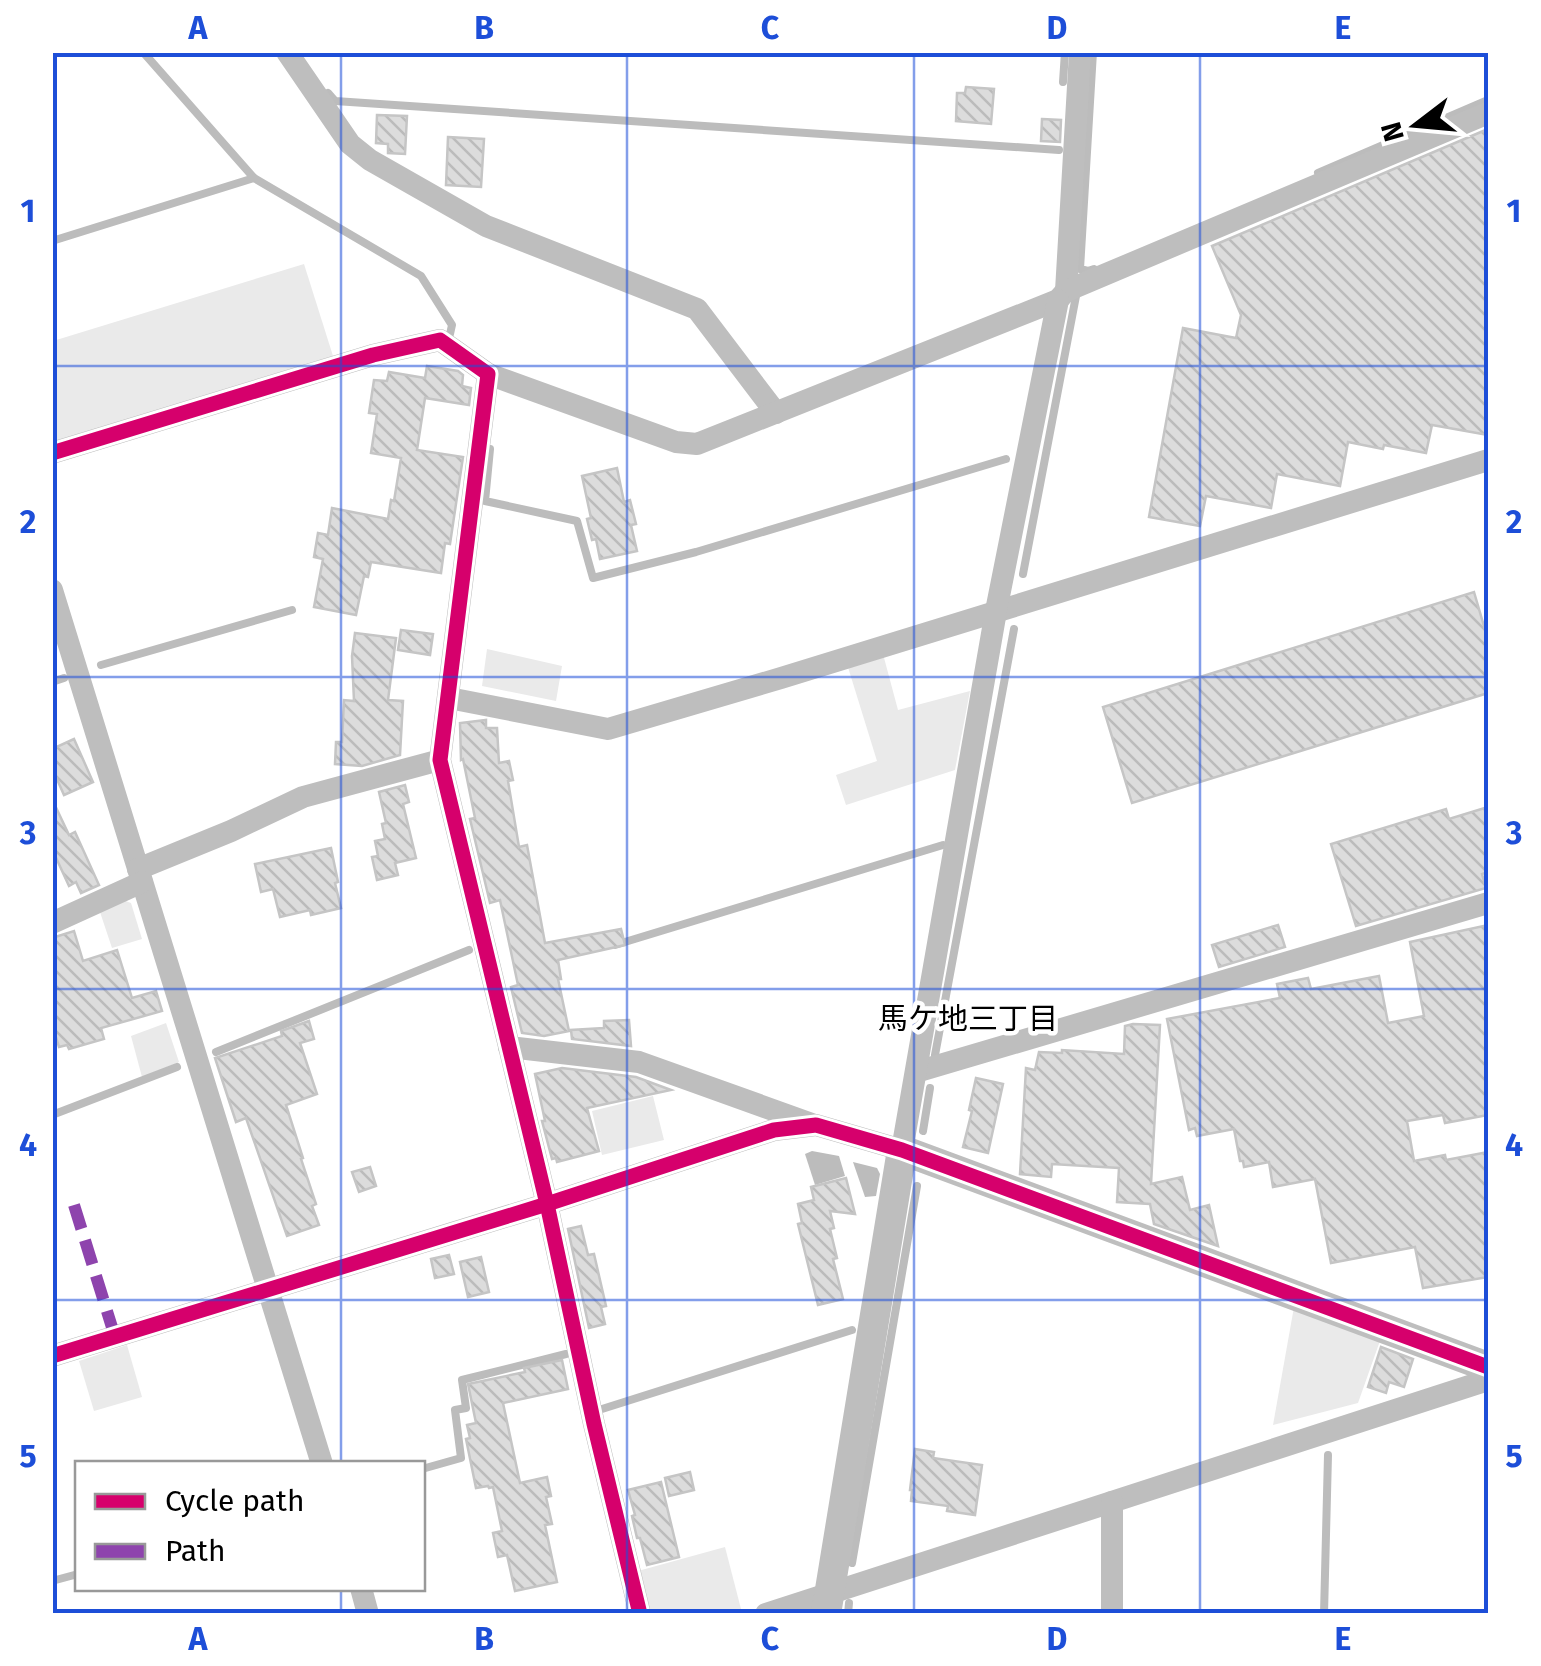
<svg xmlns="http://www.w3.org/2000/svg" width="1541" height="1666" font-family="'Fira Sans','Noto Sans JP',sans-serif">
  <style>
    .green { fill: #eaeaea }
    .water { fill: #bcbcbc }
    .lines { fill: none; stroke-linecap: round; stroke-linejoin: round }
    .stream { stroke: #bcbcbc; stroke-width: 8 }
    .building { fill: url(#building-back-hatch); stroke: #c5c5c5; stroke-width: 2.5 }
    .minor { stroke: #bebebe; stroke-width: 22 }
    .tertiary { stroke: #bebebe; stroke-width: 30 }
    .quiet { stroke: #8e44ad; stroke-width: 12; stroke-dasharray: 25 12; stroke-linecap: butt }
    .cycleway-casing { stroke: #fff; stroke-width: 21 }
    .cycleway { stroke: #d6006c; stroke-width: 15 }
    .grid { fill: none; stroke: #1d4ed8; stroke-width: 2.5; stroke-opacity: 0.55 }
    .labels { text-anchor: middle; stroke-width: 9; stroke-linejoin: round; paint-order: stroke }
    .neighbourhood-label { font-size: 30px; fill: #000; stroke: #fff }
    .neatline { fill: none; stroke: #1d4ed8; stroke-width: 4 }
    .grid-label { font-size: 32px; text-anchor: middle; font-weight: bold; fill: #1d4ed8 }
  </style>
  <defs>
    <pattern id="building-back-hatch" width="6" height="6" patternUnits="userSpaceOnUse" patternTransform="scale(2.5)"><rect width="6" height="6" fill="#dcdcdc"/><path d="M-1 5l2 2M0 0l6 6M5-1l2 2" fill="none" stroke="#bbb"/></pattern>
  </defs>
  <rect width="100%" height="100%" fill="#fff"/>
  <g class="green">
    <polygon points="304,264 333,356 53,442 53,341"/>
    <polygon points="487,649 562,666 556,701 482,686"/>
    <polygon points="883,654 898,710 970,691 955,770 846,805 836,775 877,761 847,664"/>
    <polygon points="120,899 131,903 142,939 112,948 99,909"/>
    <polygon points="166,1023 179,1062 142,1077 131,1036"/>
    <polygon points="653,1096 664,1140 602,1155 592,1111"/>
    <polygon points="1294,1307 1381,1338 1358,1403 1273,1425"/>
    <polygon points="127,1345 142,1397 94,1411 79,1361"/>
    <polygon points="725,1547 741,1609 727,1614 651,1613 638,1571"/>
  </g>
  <g class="water">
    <polygon points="812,1151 839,1156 845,1176 815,1185 805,1154"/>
    <polygon points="853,1162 877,1168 880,1174 876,1196 865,1197"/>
  </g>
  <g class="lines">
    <g class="stream">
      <polyline points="143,52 254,178 421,276 452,325 450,334"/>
      <polyline points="1093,52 1080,269 1088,271 1094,269"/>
      <polyline points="1063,82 1065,52"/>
      <polyline points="328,93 335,101 1059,150"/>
      <polyline points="1318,173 1488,100"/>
      <polyline points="52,241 254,178"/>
      <polyline points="490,449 485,501 577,521 593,578 696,552 1006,459"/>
      <polyline points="1023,574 1076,296"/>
      <polyline points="101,665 292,610"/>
      <polyline points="52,682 64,678"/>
      <polyline points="615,945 943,845"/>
      <polyline points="216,1052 469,950"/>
      <polyline points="935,1055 1014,629"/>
      <polyline points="52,1115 177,1067"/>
      <polyline points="923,1131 930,1088"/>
      <polyline points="602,1409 852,1330"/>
      <polyline points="422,1469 461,1458 455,1410 466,1408 462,1380 566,1354"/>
      <polyline points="852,1563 917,1186"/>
      <polyline points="52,1581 78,1574"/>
      <polyline points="848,1614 849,1603"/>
      <polyline points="1324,1614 1328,1455"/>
    </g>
  </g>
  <g class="building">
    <polygon points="966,87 994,89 991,124 956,121 957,93 965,93"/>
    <polygon points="377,115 407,116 405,154 388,153 388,144 376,143"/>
    <polygon points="1042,119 1061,120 1060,142 1041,141"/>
    <polygon points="1488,129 1488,435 1432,425 1426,453 1384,445 1383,449 1348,442 1340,486 1277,474 1271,508 1206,496 1200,526 1149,517 1183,328 1236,338 1241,315 1212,246"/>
    <polygon points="448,137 484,139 481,187 446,185"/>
    <polygon points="427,366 458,371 463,375 462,386 471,388 469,405 425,398 417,450 463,457 450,544 445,543 441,573 371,562 368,577 364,576 356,615 314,607 323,559 314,557 318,533 328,535 332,508 388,519 391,500 394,501 401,458 371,453 377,414 369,413 374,380 387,381 389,372 425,378"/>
    <polygon points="617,468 624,502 630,500 636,524 631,525 637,551 600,559 596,539 592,540 587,519 591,518 582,476"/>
    <polygon points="1474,592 1488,640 1488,693 1132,803 1103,707"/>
    <polygon points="401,630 433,634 430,655 398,650"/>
    <polygon points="355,633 396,638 388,700 403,701 400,755 362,766 335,764 336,742 342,742 344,700 354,701 352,656"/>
    <polygon points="486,720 486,728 497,728 499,763 509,761 513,780 508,781 519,847 527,845 545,943 621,929 625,945 558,960 561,979 558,979 569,1031 544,1036 522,1033 511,987 518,985 500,900 490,903 470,819 475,818 463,759 461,760 460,723"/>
    <polygon points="74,739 93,782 64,795 52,768 52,749"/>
    <polygon points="405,785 409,802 403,804 416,858 395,863 398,875 377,880 372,857 378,856 375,841 385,839 382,824 386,823 379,792"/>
    <polygon points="52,799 69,835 75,832 99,885 81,893 76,882 69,886 52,849"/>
    <polygon points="1488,807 1488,872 1482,874 1486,888 1356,926 1331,844 1446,809 1449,819"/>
    <polygon points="331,848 338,882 335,883 341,908 311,915 310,910 280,917 273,889 261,892 255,864"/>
    <polygon points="1278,925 1285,947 1219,967 1212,945"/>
    <polygon points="1488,925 1488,1115 1445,1123 1443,1115 1407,1121 1414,1161 1445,1155 1446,1160 1488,1152 1488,1277 1423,1288 1415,1247 1331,1263 1315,1179 1273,1187 1269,1162 1244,1167 1243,1161 1240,1161 1234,1129 1197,1136 1195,1128 1189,1130 1167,1019 1280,998 1277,984 1308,978 1311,989 1379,976 1388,1023 1424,1016 1410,942"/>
    <polygon points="74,931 83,961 117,950 132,998 156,991 162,1011 101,1028 104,1039 69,1049 67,1045 59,1047 52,1025 52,938"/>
    <polygon points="629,1020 631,1046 572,1039 571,1030 604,1028 604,1021"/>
    <polygon points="309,1021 314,1039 300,1043 317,1094 286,1105 303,1158 301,1159 316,1204 312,1206 319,1225 287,1236 246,1118 236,1122 215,1058 282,1036 281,1031"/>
    <polygon points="1133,1024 1160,1025 1151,1184 1182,1177 1190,1210 1209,1205 1218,1246 1154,1224 1150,1204 1117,1202 1119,1168 1052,1164 1051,1177 1020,1174 1026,1068 1035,1070 1039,1052 1062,1053 1062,1050 1124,1054 1125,1026"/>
    <polygon points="562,1068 636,1077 671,1090 587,1108 599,1151 557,1162 556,1158 552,1159 542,1121 545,1121 535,1074"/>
    <polygon points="976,1078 1003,1084 988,1153 963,1147 972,1111 969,1110"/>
    <polygon points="370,1167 376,1186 359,1192 352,1172"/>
    <polygon points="846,1178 855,1214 830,1211 834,1228 830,1229 837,1258 833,1259 843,1299 818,1305 798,1224 802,1223 798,1204 814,1200 811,1187"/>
    <polygon points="581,1226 588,1255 594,1254 606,1306 601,1307 605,1324 589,1328 568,1229"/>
    <polygon points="449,1255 454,1274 435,1278 431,1259"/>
    <polygon points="481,1257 489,1292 468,1297 460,1262"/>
    <polygon points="1381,1347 1413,1359 1404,1387 1389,1382 1386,1393 1368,1387"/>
    <polygon points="562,1360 568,1389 503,1403 520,1483 547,1477 551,1496 546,1497 552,1524 545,1525 557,1582 515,1591 507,1555 498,1557 493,1533 502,1531 493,1487 489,1488 488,1486 476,1488 466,1439 470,1438 467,1425 476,1423 468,1384 525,1372 524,1368"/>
    <polygon points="915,1449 934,1452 933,1458 982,1465 975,1515 947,1511 948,1506 911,1501 912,1490 910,1490"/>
    <polygon points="690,1472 694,1490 669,1496 665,1478"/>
    <polygon points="661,1482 679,1557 647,1565 640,1538 637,1538 632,1516 635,1515 628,1490"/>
  </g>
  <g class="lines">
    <g class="minor">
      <polyline points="287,52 350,144 370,160 486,226 697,309 776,413"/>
      <polyline points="1066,291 1080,52"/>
      <polyline points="488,374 676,442 697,444 1058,300 1066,291 1488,113"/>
      <polyline points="52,453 373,355 440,340 488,374 440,760 547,1204 594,1424 640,1614"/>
      <polyline points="52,590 322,1464"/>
      <polyline points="449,698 608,729 781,678 1488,460"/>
      <polyline points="138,869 231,831 303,797 440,760"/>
      <polyline points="52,923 142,882"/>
      <polyline points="509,1047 639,1062 812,1124"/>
      <polyline points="916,1072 1488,903"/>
      <polyline points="52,1356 547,1204 774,1130 816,1125 902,1150 996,611 1058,300"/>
      <polyline points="361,1588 368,1614"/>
      <polyline points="766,1614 1488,1380"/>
      <polyline points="1112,1614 1112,1502"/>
    </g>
    <polyline class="tertiary" points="826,1614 902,1150 1488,1367"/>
    <polyline class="quiet" points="74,1205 115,1337"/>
    <defs>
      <g id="cycleway">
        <polyline points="52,453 373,355 440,340 488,374 440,760 547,1204 594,1424 640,1614"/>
        <polyline points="52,1356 547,1204 774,1130 816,1125 902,1150 1488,1367"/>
      </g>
    </defs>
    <use href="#cycleway" class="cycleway-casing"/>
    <use href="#cycleway" class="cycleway"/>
  </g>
  <path class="grid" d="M341 52V1464M627 52V1614M914 52V1614M1200 52V1614M52 366H1488M52 677H1488M52 989H1488M52 1300H1488M341 1588V1614"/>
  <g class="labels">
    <g class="neighbourhood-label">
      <text x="968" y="1029">馬ケ地三丁目</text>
    </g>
  </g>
  <rect width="1541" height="1666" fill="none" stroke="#ffffff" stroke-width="110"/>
  <rect x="75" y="1461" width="350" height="130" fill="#ffffff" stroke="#999999" stroke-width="2.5"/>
  <rect x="95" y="1494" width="50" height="15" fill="#d6006c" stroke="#999999" stroke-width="2.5"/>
  <text x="165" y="1511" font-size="30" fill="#000000">Cycle path</text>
  <rect x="95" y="1544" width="50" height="15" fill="#8e44ad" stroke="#999999" stroke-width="2.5"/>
  <text x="165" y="1561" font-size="30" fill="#000000">Path</text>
  <g transform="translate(1416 125) rotate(254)" stroke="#ffffff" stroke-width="8" paint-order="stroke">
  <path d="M0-8L18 38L0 25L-18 38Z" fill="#000000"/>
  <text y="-15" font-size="28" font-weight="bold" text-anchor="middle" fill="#000000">N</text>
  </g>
  <rect x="55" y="55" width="1431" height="1556" class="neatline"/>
  <g class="grid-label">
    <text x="198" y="39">A</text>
    <text x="484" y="39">B</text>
    <text x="770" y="39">C</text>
    <text x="1057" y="39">D</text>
    <text x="1343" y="39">E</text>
    <text x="28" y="222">1</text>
    <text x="1514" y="222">1</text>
    <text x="28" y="533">2</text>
    <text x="1514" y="533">2</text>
    <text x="28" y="844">3</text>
    <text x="1514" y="844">3</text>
    <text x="28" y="1156">4</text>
    <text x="1514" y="1156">4</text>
    <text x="28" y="1467">5</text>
    <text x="1514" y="1467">5</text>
    <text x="198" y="1650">A</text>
    <text x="484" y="1650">B</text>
    <text x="770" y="1650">C</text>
    <text x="1057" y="1650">D</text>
    <text x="1343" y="1650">E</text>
  </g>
</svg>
